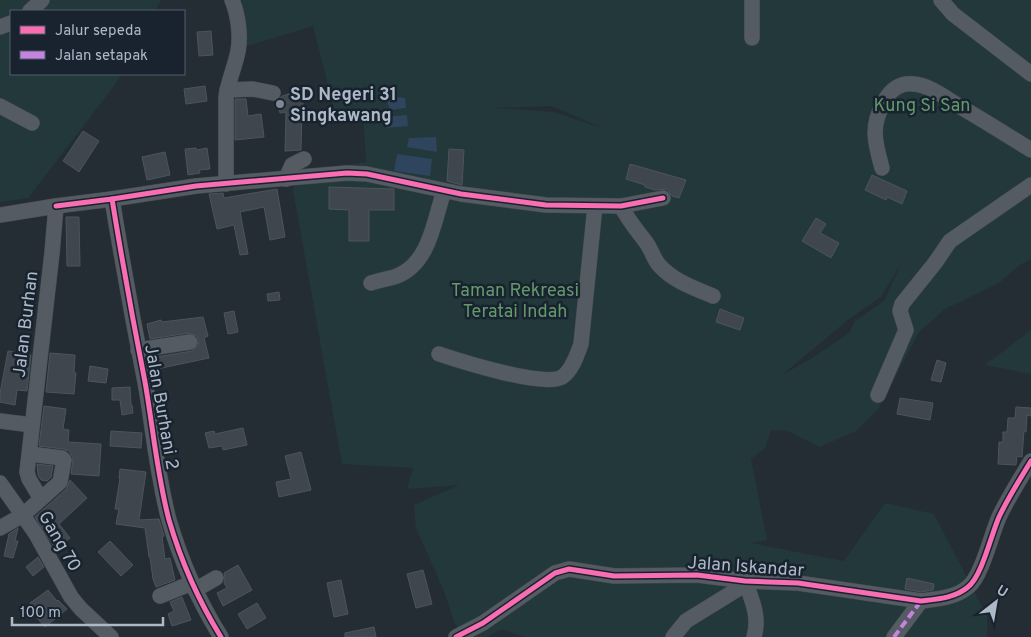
<svg xmlns="http://www.w3.org/2000/svg" width="1031" height="637" font-family="Overpass,sans-serif">
  <style>
    .green { fill: #22383a; fill-rule: evenodd }
    .water { fill: #2e455d }
    .building { fill: #3f464d; stroke: #4c545c }
    .lines { fill: none; stroke-linecap: round; stroke-linejoin: round }
    .minor-casing { stroke: #43494e; stroke-width: 16 }
    .minor { stroke: #555b62; stroke-width: 15 }
    .quiet { stroke: #c483df; stroke-width: 4; stroke-dasharray: 8 4; stroke-linecap: butt }
    .cycleway-casing { stroke: #18232f; stroke-width: 8 }
    .cycleway { stroke: #f96db3; stroke-width: 5 }
    .poi-dot { fill: #7d8894; stroke: #18232f; stroke-width: 2 }
    .labels { text-anchor: middle; stroke-width: 5; stroke-linejoin: round; paint-order: stroke }
    .poi-label { font-size: 18px; font-weight: bold; fill: #adb9c7; stroke: #18232f; text-anchor: start }
    .park-label { font-size: 18px; fill: #639a6c; stroke: #18232f }
    .street-label { font-size: 18px; fill: #adb9c7; stroke: #18232f }
  </style>
  <rect width="100%" height="100%" fill="#252d34"/>
  <g class="green">
    <polygon points="0,0 161,0 155,11 11,11 11,74 121,74 114,86 28,198 0,202"/>
    <path d="M241 0H1031V259L1018 266 999 283 945 309 919 332 879 408 856 431 820 447 788 431 771 430 765 448 751 459 767 540 751 543 844 561 885 503 934 514 987 616V637H524L502 629 487 637H466L455 624 444 591 416 528 414 505 459 485 407 489 413 468 342 464 293 190 300 173 366 162 363 114 336 116 313 26 244 47V17ZM552 106 602 128 554 112 496 108ZM901 264 884 301 855 321 849 333 812 358 782 375 849 319 881 297Z"/>
    <polygon points="1031,330 1031,374 985,365"/>
  </g>
  <g class="water">
    <polygon points="398,97 405,98 406,108 390,110 387,101"/>
    <polygon points="407,115 408,126 386,128 384,117"/>
    <polygon points="436,137 437,152 407,147 409,138"/>
    <polygon points="397,154 432,159 430,176 394,171"/>
  </g>
  <g class="building">
    <polygon points="211,31 213,55 199,56 197,32"/>
    <polygon points="205,86 207,101 186,104 184,89"/>
    <polygon points="299,91 304,107 302,107 301,150 285,151 286,112 280,113 277,101 282,96"/>
    <polygon points="235,99 246,99 248,116 261,114 264,137 235,140"/>
    <polygon points="83,131 99,141 79,172 63,161"/>
    <polygon points="196,148 197,150 207,148 210,169 199,170 200,173 188,175 185,149"/>
    <polygon points="449,149 464,150 462,185 447,181"/>
    <polygon points="165,152 170,175 147,180 142,157"/>
    <polygon points="630,164 686,180 679,198 672,196 667,189 655,190 645,187 645,185 626,179"/>
    <polygon points="872,175 907,191 902,204 887,197 886,200 865,190"/>
    <polygon points="329,187 394,189 394,210 369,210 369,241 349,241 349,210 329,209"/>
    <polygon points="277,189 285,237 270,240 264,207 240,212 248,254 240,255 234,225 217,229 209,194 223,193 224,198"/>
    <polygon points="66,217 79,217 80,266 67,266"/>
    <polygon points="816,218 826,224 820,233 839,243 831,258 802,241"/>
    <polygon points="279,292 280,300 268,301 267,294"/>
    <polygon points="720,309 744,318 740,330 716,322"/>
    <polygon points="234,311 238,332 228,334 224,313"/>
    <polygon points="203,317 208,336 204,338 209,358 152,370 150,358 192,351 198,346 199,341 197,336 189,333 150,339 147,324 161,320 162,322"/>
    <polygon points="8,351 31,355 27,391 17,390 15,405 0,402 0,393"/>
    <polygon points="50,353 75,355 74,373 76,373 74,394 46,392"/>
    <polygon points="937,360 946,363 941,382 931,380"/>
    <polygon points="90,366 108,369 106,383 88,381"/>
    <polygon points="130,387 131,405 132,405 133,413 122,415 120,400 112,400 112,388"/>
    <polygon points="900,398 933,403 930,420 897,414"/>
    <polygon points="44,406 66,409 63,429 69,430 68,442 101,444 99,476 71,474 73,458 69,451 63,449 39,446"/>
    <polygon points="1016,407 1031,408 1031,416 1027,415 1026,432 1024,431 1022,457 1017,456 1016,465 998,464 999,442 1003,442 1003,432 1007,432 1008,418 1015,418"/>
    <polygon points="243,428 247,445 223,450 222,446 209,448 205,433 214,431 215,434"/>
    <polygon points="111,431 142,433 141,448 110,446"/>
    <polygon points="301,452 311,490 279,497 276,482 291,479 285,456"/>
    <polygon points="37,464 53,466 51,477 47,481 41,480 38,475"/>
    <polygon points="120,469 146,472 139,520 159,519 164,536 162,537 165,559 170,558 175,580 156,587 153,579 150,557 149,557 145,528 116,524 119,509 115,509 120,478 119,478"/>
    <polygon points="70,480 87,498 59,524 70,538 56,550 35,517 66,489"/>
    <polygon points="18,528 15,541 18,541 13,558 4,556 9,534"/>
    <polygon points="110,541 133,565 121,576 98,552"/>
    <polygon points="38,557 44,567 33,576 26,567"/>
    <polygon points="238,565 252,590 223,606 217,593 227,588 224,583 225,578 224,573"/>
    <polygon points="423,570 432,604 416,608 407,574"/>
    <polygon points="907,578 934,584 933,590 921,592 905,589"/>
    <polygon points="341,580 348,614 334,617 327,583"/>
    <polygon points="48,590 57,601 58,600 67,609 45,627 37,618 40,615 30,603"/>
    <polygon points="182,597 191,620 172,626 168,614 174,611 170,602"/>
    <polygon points="257,603 266,618 247,629 238,614"/>
    <polygon points="374,627 376,637 345,637 345,633"/>
  </g>
  <g class="lines">
    <defs>
      <g id="minor">
        <polyline points="941,0 953,14 1031,74"/>
        <polyline points="30,11 42,0"/>
        <polyline points="0,27 11,23"/>
        <polyline points="752,38 752,0"/>
        <polyline points="227,90 253,89 273,93"/>
        <polyline points="0,106 32,123"/>
        <path d="M882 168C875 142 870 127 884 102 890 90 900 82 914 84 929 85 946 98 959 106 983 120 1007 135 1031 150"/>
        <polyline points="286,179 292,165 304,159"/>
        <path d="M226 184V97C228 81 235 67 238 51 241 36 238 14 232 0"/>
        <polyline points="112,199 196,186 347,173 367,174 461,194 546,205 621,206 663,198"/>
        <path d="M56 206 112 199C122 260 133 321 145 382 153 427 157 475 169 520 181 561 198 600 221 637"/>
        <path d="M621 206C628 220 636 229 645 241 651 248 653 258 659 265 673 281 694 288 713 296"/>
        <polyline points="0,215 56,206 52,253 27,472 29,479 41,499"/>
        <path d="M371 283C379 280 389 279 397 276 430 263 434 220 444 191"/>
        <polyline points="138,350 190,342"/>
        <path d="M439 354C460 361 545 388 562 377 572 371 577 355 581 344L595 206"/>
        <polyline points="878,395 906,330 900,311 902,304 935,263 950,241 1031,185"/>
        <polyline points="0,421 32,425"/>
        <polyline points="0,483 36,534 71,597 81,609 111,637"/>
        <polyline points="0,528 23,515 60,482 64,460 62,458 30,454"/>
        <path d="M745 581C752 600 760 617 754 637"/>
        <polyline points="195,590 216,578"/>
        <polyline points="160,596 192,583"/>
        <path d="M456 637 483 623 555 573 569 569 614 576 697 575 745 581 798 583 921 601C938 599 955 598 968 587 982 576 991 535 999 517 1008 498 1020 479 1031 461"/>
        <polyline points="673,637 686,621 746,584"/>
        <polyline points="894,637 921,601"/>
      </g>
    </defs>
    <use href="#minor" class="minor-casing"/>
    <use href="#minor" class="minor"/>
    <polyline class="quiet" points="894,637 921,601"/>
    <defs>
      <g id="cycleway">
        <polyline points="112,199 196,186 347,173 367,174 461,194 546,205 621,206 663,198"/>
        <path d="M56 206 112 199C122 260 133 321 145 382 153 427 157 475 169 520 181 561 198 600 221 637"/>
        <path d="M456 637 483 623 555 573 569 569 614 576 697 575 745 581 798 583 921 601C938 599 955 598 968 587 982 576 991 535 999 517 1008 498 1020 479 1031 461"/>
      </g>
    </defs>
    <use href="#cycleway" class="cycleway-casing"/>
    <use href="#cycleway" class="cycleway"/>
  </g>
  <circle class="poi-dot" cx="280" cy="104" r="5"/>
  <g class="labels">
    <g class="poi-label">
      <text x="290" y="100">SD Negeri 31<tspan x="290" dy="21">Singkawang</tspan></text>
    </g>
    <g class="park-label">
      <text x="922" y="111">Kung Si San</text>
      <text x="515" y="296">Taman Rekreasi<tspan x="515" dy="21">Teratai Indah</tspan></text>
    </g>
    <g class="street-label">
      <text transform="translate(25 324) rotate(-83)" y="6">Jalan Burhan</text>
      <text transform="translate(162 407) rotate(80)" y="6">Jalan Burhani 2</text>
      <text transform="translate(60 541) rotate(60)" y="6">Gang 70</text>
      <text transform="translate(746 566) rotate(4)" y="6">Jalan Iskandar</text>
    </g>
  </g>
  <rect x="10" y="10" width="175" height="65" fill="#18232f" stroke="#545f6c"/>
  <rect x="20" y="26" width="25" height="8" fill="#f96db3" stroke="#545f6c"/>
  <text x="55" y="35" font-size="15" fill="#adb9c7">Jalur sepeda</text>
  <rect x="20" y="51" width="25" height="8" fill="#c483df" stroke="#545f6c"/>
  <text x="55" y="60" font-size="15" fill="#adb9c7">Jalan setapak</text>
  <g transform="translate(996 602) rotate(31)" stroke="#18232f" stroke-width="4" paint-order="stroke">
  <path d="M0-4L9 19L0 12L-9 19Z" fill="#adb9c7"/>
  <text y="-8" font-size="14" font-weight="bold" text-anchor="middle" fill="#adb9c7">U</text>
  </g>
  <path d="M12 617v8h151v-8" fill="none" stroke="#adb9c7" stroke-width="2.5"/>
  <text x="20" y="617" font-size="15" fill="#adb9c7" stroke="#18232f" stroke-width="4" paint-order="stroke">100 m</text>
</svg>
